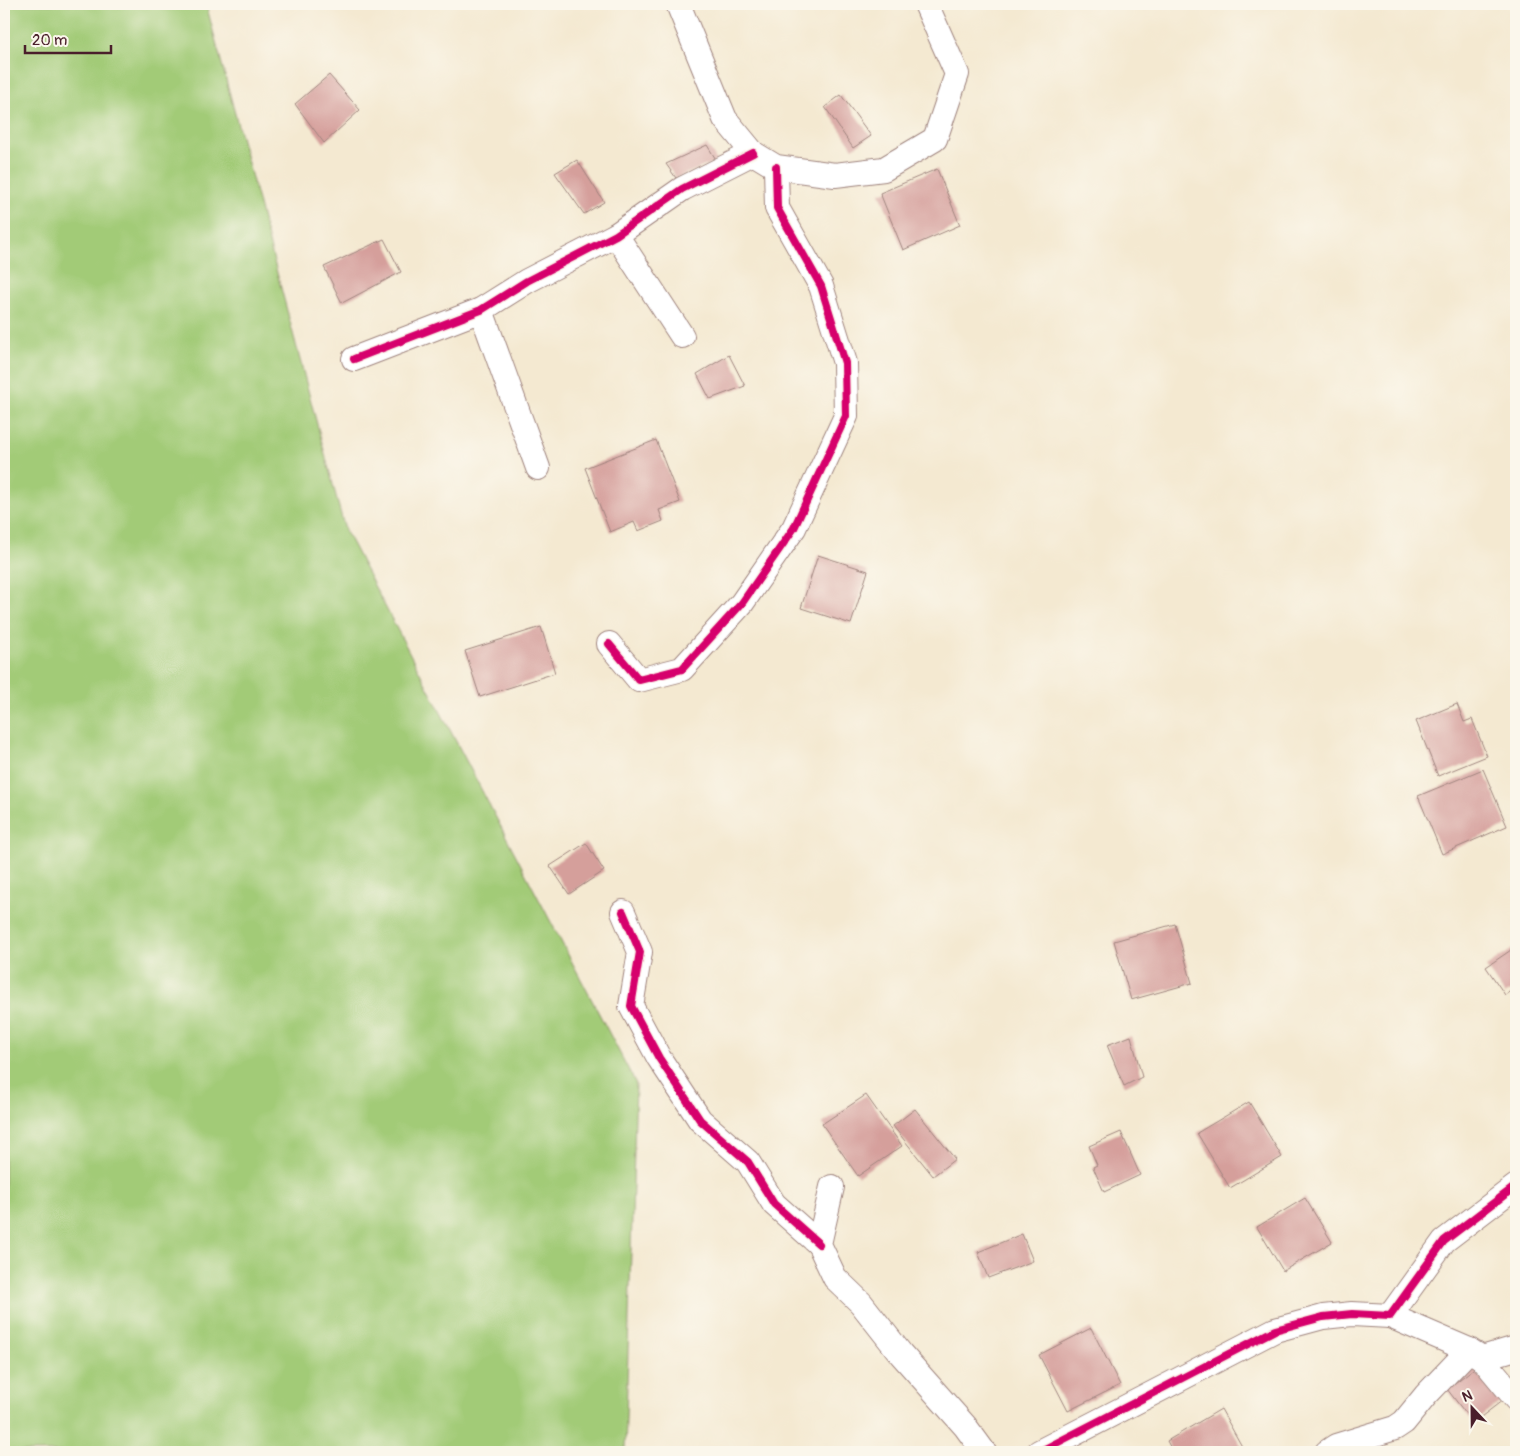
<svg xmlns="http://www.w3.org/2000/svg" width="1520" height="1456" font-family="Pangolin,sans-serif">
  <style>
    .green { fill: #a2cb77; stroke: #767551 }
    .building { fill: #d59f9b }
    .lines { fill: none; stroke-linecap: round; stroke-linejoin: round }
    .minor-casing { stroke: #9f847e; stroke-width: 26 }
    .minor { stroke: #fff; stroke-width: 24 }
    .cycleway-casing { stroke: #fbf7ec; stroke-width: 11 }
    .cycleway { stroke: #d6006c; stroke-width: 8 }
  </style>
  <rect width="100%" height="100%" fill="#fbf7ec"/>
  <filter id="ink" filterUnits="userSpaceOnUse"><feTurbulence type="fractalNoise" baseFrequency=".02" numOctaves="2"/><feDisplacementMap in="SourceGraphic" scale="10" xChannelSelector="R" yChannelSelector="G"/><feConvolveMatrix kernelMatrix="1 2 1 2 8 2 1 2 1" color-interpolation-filters="sRGB"/></filter>
  <filter id="wash" filterUnits="userSpaceOnUse"><feTurbulence type="fractalNoise" baseFrequency=".0096" numOctaves="4" result="noise"/><feDisplacementMap in="SourceGraphic" scale="20" xChannelSelector="R" yChannelSelector="G"/><feGaussianBlur stdDeviation="1.12" result="paint"/><feColorMatrix in="noise" values="0 0 0 0 0 0 0 0 0 0 0 0 0 0 0 0 0 1.4 0 .05"/><feComposite in="paint" operator="in"/></filter>
  <g filter="url(#wash)">
    <rect width="100%" height="100%" fill="#f4e9d1"/>
    <polygon class="green" points="4,4 206,4 345,530 636,1084 625,1452 4,1452"/>
    <g id="blocks">
      <g class="building">
        <polygon points="329,75 360,110 324,143 295,104"/>
        <polygon points="841,95 871,136 853,148 825,107"/>
        <polygon points="707,145 717,161 676,178 666,164"/>
        <polygon points="577,160 604,202 584,214 555,173"/>
        <polygon points="937,169 960,225 903,250 880,193"/>
        <polygon points="384,239 401,272 342,303 324,267"/>
        <polygon points="729,355 745,386 710,399 697,374"/>
        <polygon points="656,440 680,502 659,510 663,521 638,531 634,522 610,532 585,468"/>
        <polygon points="818,555 868,571 851,624 801,608"/>
        <polygon points="541,627 555,673 480,697 465,651"/>
        <polygon points="1457,704 1464,722 1472,719 1487,756 1438,776 1416,721"/>
        <polygon points="1483,769 1507,826 1442,854 1418,796"/>
        <polygon points="586,843 604,871 569,894 550,866"/>
        <polygon points="1175,924 1192,983 1131,1000 1114,941"/>
        <polygon points="1514,948 1516,952 1516,987 1505,995 1486,967"/>
        <polygon points="1131,1036 1142,1077 1124,1086 1107,1045"/>
        <polygon points="866,1095 902,1146 858,1176 822,1124"/>
        <polygon points="1249,1102 1282,1157 1230,1188 1197,1133"/>
        <polygon points="915,1109 955,1159 933,1176 893,1126"/>
        <polygon points="1121,1132 1140,1175 1104,1192 1093,1167 1097,1165 1089,1146"/>
        <polygon points="1305,1198 1332,1242 1283,1271 1257,1227"/>
        <polygon points="1022,1234 1033,1261 988,1278 978,1252"/>
        <polygon points="1091,1328 1120,1385 1068,1411 1039,1355"/>
        <polygon points="1481,1363 1507,1397 1473,1423 1447,1389"/>
        <polygon points="1221,1409 1245,1452 1173,1452 1167,1441"/>
      </g>
    </g>
  </g>
  <g filter="url(#ink)">
    <use href="#blocks" fill-opacity="0" stroke="#9f847e" stroke-width="1"/>
    <g class="lines">
      <defs>
        <g id="minor">
          <polyline points="678,4 725,119 753,153 776,167 835,175 884,169 935,139 957,74 926,4"/>
          <polyline points="616,235 682,336"/>
          <polyline points="481,310 538,468"/>
          <polyline points="354,359 481,310 527,281 616,235 682,189 753,153"/>
          <polyline points="609,644 639,680 682,669 742,603 794,528 846,416 845,363 821,286 777,208 776,167"/>
          <polyline points="623,912 640,952 631,1006 659,1058 700,1120 748,1162 774,1204 819,1244"/>
          <polyline points="832,1187 819,1244 835,1278 861,1303 901,1354 965,1426 984,1452"/>
          <polyline points="1390,1316 1469,1350 1482,1358 1516,1399"/>
          <polyline points="1482,1358 1516,1348"/>
          <polyline points="1039,1452 1275,1330 1323,1317 1352,1314 1390,1316 1444,1241 1516,1186"/>
          <polyline points="1327,1452 1336,1446 1395,1428 1404,1422 1426,1395 1469,1350"/>
        </g>
      </defs>
      <use href="#minor" class="minor-casing"/>
      <use href="#minor" class="minor"/>
      <defs>
        <g id="cycleway">
          <polyline points="354,359 481,310 527,281 616,235 682,189 753,153"/>
          <polyline points="609,644 639,680 682,669 742,603 794,528 846,416 845,363 821,286 777,208 776,167"/>
          <polyline points="623,912 640,952 631,1006 659,1058 700,1120 748,1162 774,1204 819,1244"/>
          <polyline points="1039,1452 1275,1330 1323,1317 1352,1314 1390,1316 1444,1241 1516,1186"/>
        </g>
      </defs>
      <use href="#cycleway" class="cycleway-casing"/>
      <use href="#cycleway" class="cycleway"/>
    </g>
  </g>
  <rect width="1520" height="1456" fill="none" stroke="#fbf7ec" stroke-width="20"/>
  <g transform="translate(1472 1408) rotate(338)" stroke="#fbf7ec" stroke-width="4" paint-order="stroke">
  <path d="M0-4L9 19L0 12L-9 19Z" fill="#4a1f2b"/>
  <text y="-8" font-size="14" font-weight="bold" text-anchor="middle" fill="#4a1f2b">N</text>
  </g>
  <path d="M25 45v8h86v-8" fill="none" stroke="#4a1f2b" stroke-width="2.5"/>
  <text x="32" y="45" font-size="15" fill="#4a1f2b" stroke="#fbf7ec" stroke-width="4" paint-order="stroke">20 m</text>
</svg>
